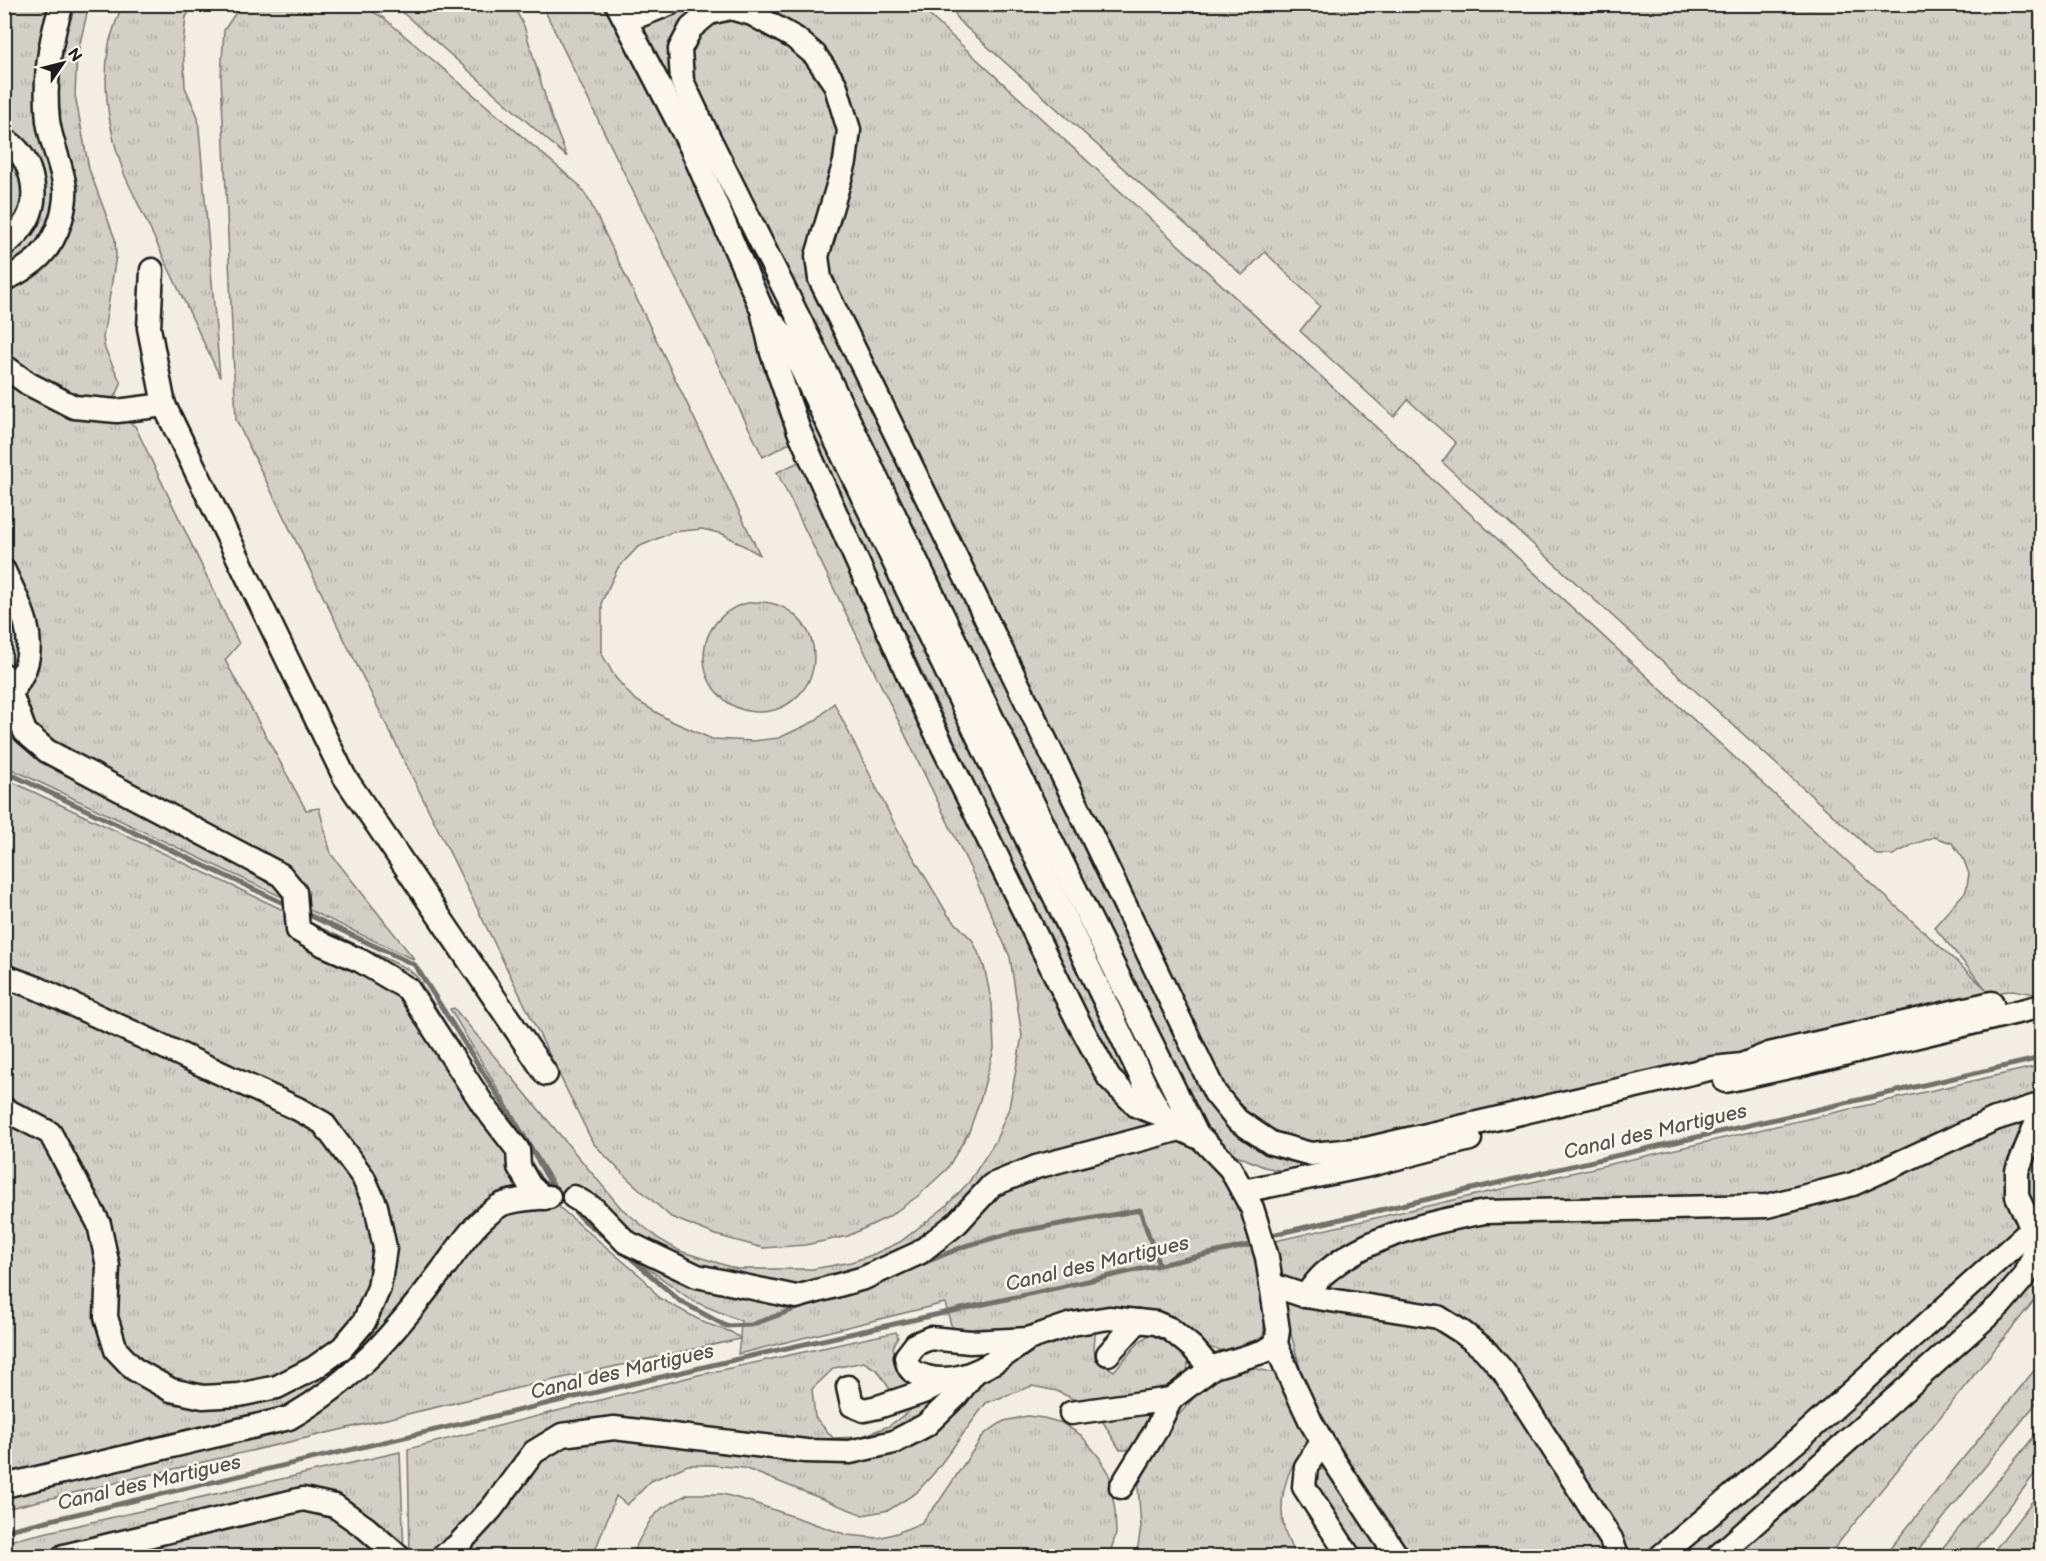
<svg xmlns="http://www.w3.org/2000/svg" width="2046" height="1561" font-family="'Balsamiq Sans',sans-serif">
  <style>
    .grass { fill: url(#grass-tufts); stroke: #777671; stroke-width: 1.5 }
    .lines { fill: none; stroke-linecap: round; stroke-linejoin: round }
    .stream { stroke: #716f6b; stroke-width: 5 }
    .minor-casing { stroke: #1c1c1c; stroke-width: 27 }
    .minor { stroke: #fbf7ec; stroke-width: 22 }
    .labels { text-anchor: middle; stroke-width: 5; stroke-linejoin: round; paint-order: stroke }
    .water-label { font-size: 20px; font-style: italic; fill: #545351; stroke: #fbf7ec }
  </style>
  <defs>
    <pattern id="grass-tufts" width="24" height="20" patternUnits="userSpaceOnUse" patternTransform="scale(1.5)"><rect width="24" height="20" fill="#d2cfc6"/><path d="M3 7l-1-3M5 7V3M7 7l1-3M15 17l-1-3M17 17v-4M19 17l1-3" fill="none" stroke="#b4b1aa"/></pattern>
  </defs>
  <rect width="100%" height="100%" fill="#f2eee4"/>
  <filter id="ink" filterUnits="userSpaceOnUse"><feTurbulence type="fractalNoise" baseFrequency=".0167" numOctaves="2"/><feDisplacementMap in="SourceGraphic" scale="12" xChannelSelector="R" yChannelSelector="G"/><feConvolveMatrix kernelMatrix="1 2 1 2 8 2 1 2 1" color-interpolation-filters="sRGB"/></filter>
  <g filter="url(#ink)">
    <g class="grass">
      <polygon points="643,4 918,5 1986,989 1934,927 1966,891 1969,874 1963,858 1952,843 1934,837 1912,845 1893,855 1877,855 1442,462 1456,443 1408,400 1394,417 1300,331 1320,306 1265,252 1242,275 958,20 955,13 958,4 2041,5 2041,995 2013,990 1991,994 1806,1032 1731,1057 1288,1172 1264,1167 1225,1150 1123,1081 1101,1050 842,503 788,373 745,241 708,151 644,30 640,8"/>
      <polygon points="5,5 55,5 59,186 46,241 5,274 5,257 15,251 40,210 5,130"/>
      <path d="M68 5H89L77 56 75 95 89 169 115 239 116 256 103 338 105 349 121 383C116 401 111 401 93 400 59 397 32 375 5 356V288L61 234 53 101Z"/>
      <path d="M122 5H193L186 17 183 44 185 87 198 117 220 377 125 176C109 133 101 90 109 44 112 31 118 17 122 5Z"/>
      <polygon points="241,5 361,5 384,18 579,185 589,200 760,555 723,534 702,529 673,532 638,547 618,568 602,601 602,654 615,677 634,699 669,720 712,739 753,741 779,738 815,721 834,703 899,833 948,915 973,941 984,966 992,1004 994,1049 981,1097 969,1132 947,1169 918,1196 888,1217 848,1236 805,1245 763,1248 716,1235 671,1217 627,1178 593,1143 236,420 221,76 224,30"/>
      <polygon points="397,5 513,5 524,26 552,119 567,157 402,12"/>
      <polygon points="542,5 608,5 670,122 732,262 794,441 763,457"/>
      <polygon points="5,147 17,160 26,206 5,238"/>
      <polygon points="5,374 120,418 135,426 239,644 225,660 306,810 319,808 331,854 415,960 5,766 5,712 25,681 5,562"/>
      <path d="M801 461 1096 1076 1110 1096 1134 1115 1159 1125 1194 1145 1218 1165 1247 1209 1265 1300V1322L1263 1336C1229 1359 1210 1353 1180 1328L1022 1329 958 1334 951 1325 945 1303 738 1354 740 1339 526 1386 5 1509 4 778 408 969 417 977 560 1208 644 1279 659 1298 705 1323 731 1332 740 1338 741 1321 693 1301 646 1267 575 1208 555 1185 450 1009 454 1008 621 1208 659 1239 680 1251 737 1269H813L851 1262 872 1255 900 1242 945 1207 969 1182 995 1142 1009 1108 1022 1036 1010 957 976 880 777 472Z"/>
      <polygon points="5,585 25,647 5,691"/>
      <circle cx="759" cy="657" r="55"/>
      <polygon points="2038,1066 2036,1114 2014,1162 2023,1226 1650,1556 1411,1556 1320,1416 1301,1372 1283,1303 1275,1241"/>
      <polygon points="2041,1126 2041,1214 2036,1219 2025,1187 2026,1163"/>
      <polygon points="2041,1226 2041,1292 1828,1556 1679,1556 1881,1375"/>
      <path d="M1096 1327 1094 1346 1095 1359 1114 1371 1139 1342 1152 1333C1176 1342 1199 1354 1182 1383L1151 1392 1075 1400 1057 1391 1032 1386 986 1403 934 1473 916 1493 889 1510 863 1515 744 1468 711 1465H688L651 1481 627 1505 616 1496 593 1556H410L408 1449 698 1375 896 1332 898 1337 893 1348 901 1367 916 1384 893 1394 878 1371 864 1362 834 1368 812 1389 815 1417 833 1438 860 1437 889 1426 937 1390 1029 1347Z"/>
      <polygon points="2041,1362 2041,1397 1913,1556 1884,1556"/>
      <path d="M1252 1368 1276 1373C1282 1386 1305 1423 1306 1435 1306 1449 1299 1453 1293 1464 1278 1495 1277 1528 1297 1556H1134L1138 1546 1141 1527 1138 1486 1165 1431 1202 1388 1224 1373Z"/>
      <polygon points="1157,1406 1136,1447 1129,1450 1120,1450 1103,1422 1107,1415"/>
      <polygon points="1027,1416 1044,1418 1062,1423 1081,1435 1099,1457 1109,1473 1115,1511 1116,1534 1109,1556 632,1556 639,1540 651,1519 662,1508 688,1494 723,1494 751,1502 847,1535 878,1538 897,1533 921,1523 940,1500 984,1434 1004,1421"/>
      <polygon points="2041,1428 2041,1466 1971,1556 1936,1556"/>
      <polygon points="400,1452 404,1553 304,1494 31,1556 5,1556 4,1542"/>
      <polygon points="1327,1467 1390,1556 1361,1556 1317,1487 1314,1479 1318,1471"/>
      <polygon points="2041,1490 2041,1542 2033,1556 1990,1556"/>
      <polygon points="300,1507 323,1509 392,1556 86,1556"/>
    </g>
    <g class="lines">
      <g class="stream">
        <polyline points="4,771 281,902"/>
        <polyline points="309,915 415,965 531,1148 551,1184 581,1218 610,1241"/>
        <polyline points="1276,1234 2041,1058"/>
        <polyline points="624,1252 680,1301 726,1326 751,1325 803,1306"/>
        <polyline points="919,1265 965,1246 1015,1232 1140,1210 1159,1265"/>
        <polyline points="4,1531 755,1355 1249,1245"/>
      </g>
      <defs>
        <g id="minor">
          <polyline points="617,4 691,147 762,310 787,339 1148,1091 1162,1115 1180,1129 1202,1139 1230,1168 1252,1208 1267,1257 1278,1330 1276,1344 1288,1373 1311,1422 1332,1458 1397,1556"/>
          <polyline points="618,4 641,15 669,4"/>
          <path d="M4 139C31 155 41 193 27 220 21 230 14 238 4 245"/>
          <polyline points="152,270 149,328 164,405 344,776 546,1074"/>
          <path d="M4 280C34 265 51 252 61 219 64 208 66 199 65 188 62 165 51 144 48 121 44 82 49 42 62 4"/>
          <polyline points="763,314 772,353 799,431 852,550 915,690 1078,1021 1109,1078 1137,1106 1162,1115"/>
          <polyline points="4,366 29,384 74,407 117,411 164,405"/>
          <path d="M4 571C18 602 37 633 25 668 21 679 13 690 7 700"/>
          <polyline points="4,675 25,732 47,751 281,875 295,892 298,930 324,945 361,961 408,989 484,1106 518,1150 519,1167 530,1186 544,1198"/>
          <polyline points="4,976 37,988 298,1109 323,1123 363,1177 376,1206 385,1248 379,1288 364,1322 342,1348 314,1368 277,1387 239,1395 203,1397 171,1390 134,1369 116,1350 106,1317 108,1266 99,1224 50,1133 4,1109"/>
          <polyline points="1736,1071 1742,1065 1769,1054 1992,1003"/>
          <polyline points="1725,1081 1798,1065 2042,1006"/>
          <polyline points="1198,1137 1041,820 829,379 705,130 682,81 680,49 691,28 709,13 730,8 752,14 795,38 815,55 835,84 849,130 845,162 817,256 820,279 1077,805 1215,1093 1237,1120 1271,1143 1311,1154 1366,1149 1713,1068 1742,1065"/>
          <polyline points="1243,1191 1370,1165 1470,1139"/>
          <polyline points="574,1197 594,1209 626,1242 697,1276 796,1297 864,1278 919,1253 957,1223 992,1185 1036,1167 1180,1129"/>
          <polyline points="1271,1283 1278,1287 1305,1296 1438,1317 1462,1332 1484,1349 1504,1372 1611,1539 1617,1556"/>
          <path d="M1305 1296C1312 1288 1318 1278 1326 1272 1369 1235 1431 1222 1485 1212L1767 1206 1853 1184 1995 1119 2042 1104"/>
          <path d="M1028 1339C1000 1359 963 1387 927 1377 913 1373 908 1371 906 1357L916 1344 930 1338 970 1342 1028 1339 1072 1324 1109 1318 1156 1323 1170 1329 1193 1348 1210 1368"/>
          <polyline points="1108,1354 1138,1321"/>
          <polyline points="848,1387 852,1405 864,1410 878,1407 923,1392 948,1379"/>
          <polyline points="1171,1399 1213,1367 1265,1351 1276,1344"/>
          <polyline points="1071,1413 1171,1399 1155,1432 1121,1487"/>
          <polyline points="1322,1442 1306,1467 1304,1487 1349,1556"/>
          <path d="M4 1486 289 1418C355 1380 394 1334 439 1274 458 1250 473 1223 499 1206 508 1200 537 1198 549 1197"/>
          <polyline points="64,1556 303,1499 335,1506 366,1528 398,1556"/>
          <polyline points="443,1556 457,1546 492,1508 534,1452 562,1435 614,1428 806,1451 850,1452 894,1442 926,1425 957,1395 975,1372"/>
          <polyline points="1661,1556 1804,1435 2040,1222"/>
          <polyline points="1718,1556 2000,1305 2025,1276 2035,1252 2032,1229 2017,1196 2017,1171 2042,1109"/>
        </g>
      </defs>
      <use href="#minor" class="minor-casing"/>
      <use href="#minor" class="minor"/>
    </g>
  </g>
  <g class="labels">
    <g class="water-label">
      <text transform="translate(1655 1131) rotate(-13)" y="7">Canal des Martigues</text>
      <text transform="translate(1097 1263) rotate(-13)" y="7">Canal des Martigues</text>
      <text transform="translate(622 1371) rotate(-13)" y="7">Canal des Martigues</text>
      <text transform="translate(149 1482) rotate(-13)" y="7">Canal des Martigues</text>
    </g>
  </g>
  <rect width="2046" height="1561" fill="none" stroke="#fbf7ec" stroke-width="24"/>
  <rect x="12" y="12" width="2022" height="1537" fill="none" stroke="#1c1c1c" stroke-width="2" filter="url(#ink)"/>
  <g transform="translate(63 63) rotate(55)" stroke="#fbf7ec" stroke-width="4.5" paint-order="stroke">
  <path d="M0-4.5L10 22L0 15L-10 22Z" fill="#1c1c1c"/>
  <text y="-9" font-size="16" font-weight="bold" text-anchor="middle" fill="#1c1c1c">N</text>
  </g>
</svg>
